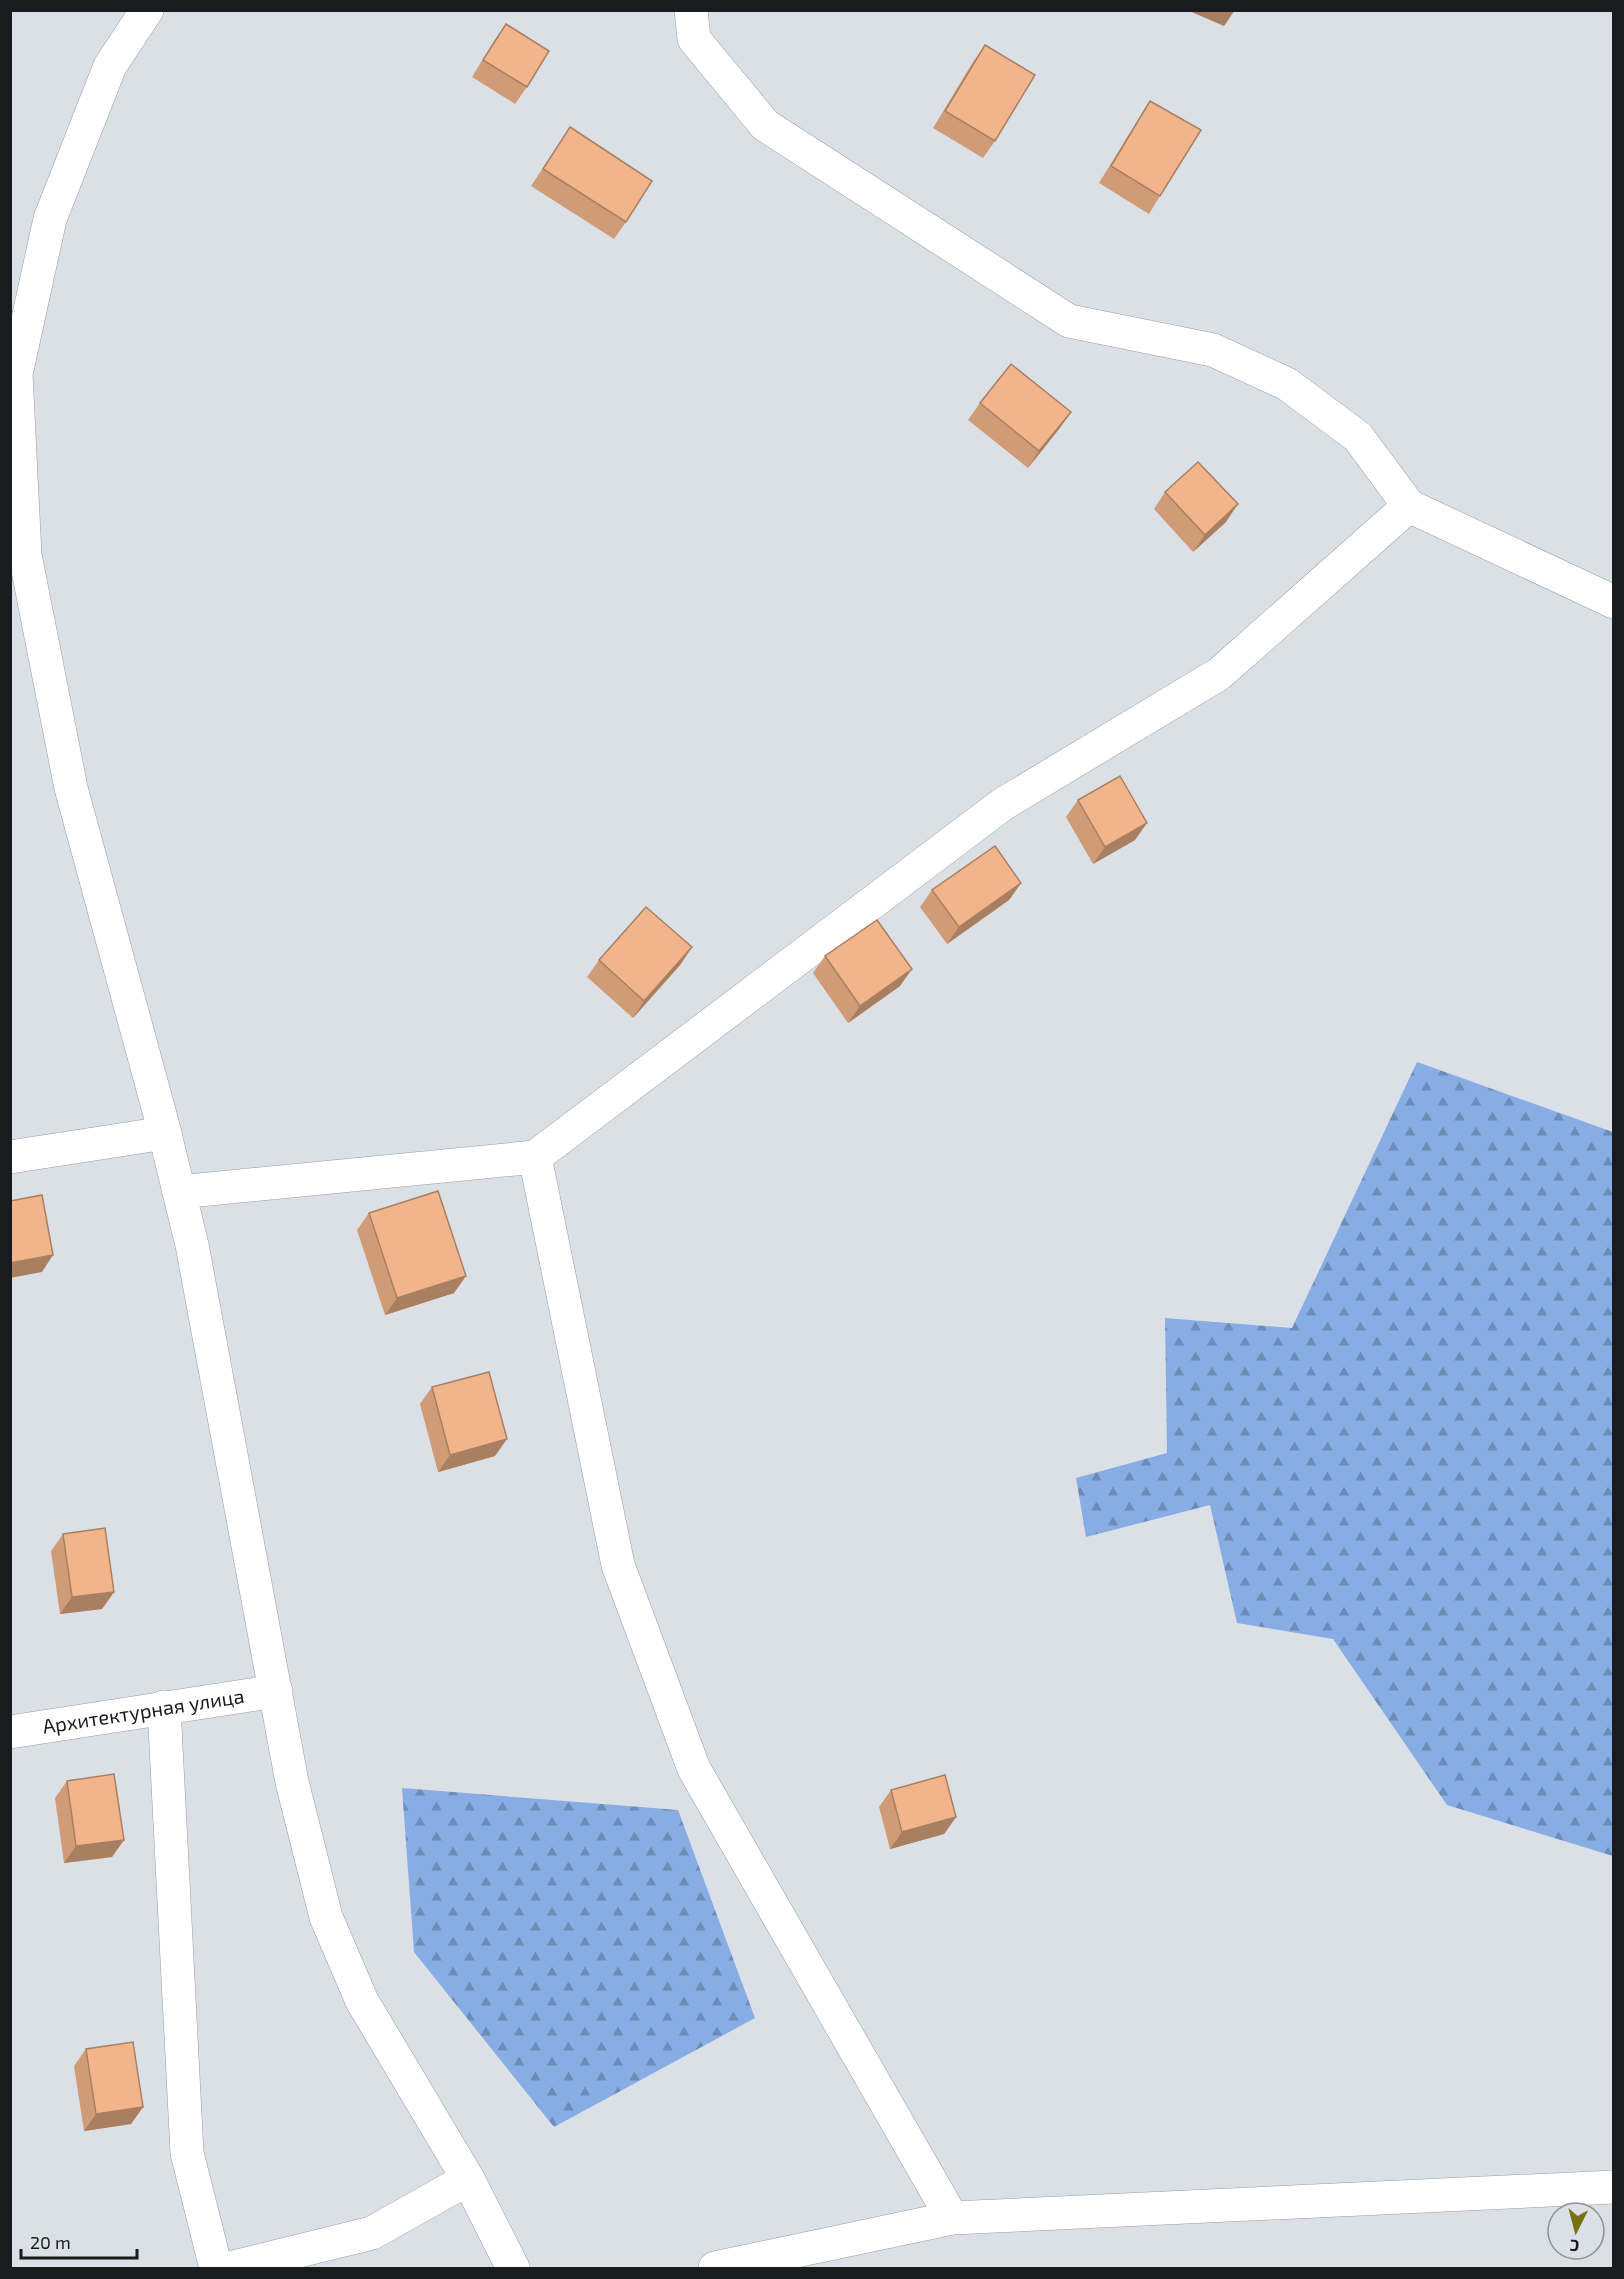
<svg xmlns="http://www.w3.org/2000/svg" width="1624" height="2279" font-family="'Exo 2',sans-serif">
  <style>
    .forest { fill: url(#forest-firs) }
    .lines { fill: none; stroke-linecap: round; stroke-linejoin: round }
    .minor-casing { stroke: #979ca2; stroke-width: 34 }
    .minor { stroke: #fff; stroke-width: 33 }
    .wall { fill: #d09c78 }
    .shaded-wall { fill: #a97f61 }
    .building { fill: #f2b58b; stroke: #a97f61; stroke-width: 1.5 }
    .labels { text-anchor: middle; stroke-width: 5; stroke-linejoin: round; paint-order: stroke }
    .street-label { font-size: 20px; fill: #191b1d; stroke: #dbe0e7 }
  </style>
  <defs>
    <pattern id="forest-firs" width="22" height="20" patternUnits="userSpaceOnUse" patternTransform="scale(1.5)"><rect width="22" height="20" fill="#87ade4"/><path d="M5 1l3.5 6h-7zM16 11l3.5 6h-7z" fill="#6e8cb8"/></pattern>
  </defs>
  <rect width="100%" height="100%" fill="#dbe0e7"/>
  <g class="forest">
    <polygon points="1417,1062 1613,1132 1613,1856 1447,1805 1333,1639 1237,1623 1210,1505 1086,1537 1076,1478 1167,1453 1165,1318 1292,1328"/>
    <polygon points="402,1788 678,1810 755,2018 554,2127 414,1952"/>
  </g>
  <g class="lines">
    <defs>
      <g id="minor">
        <polyline points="147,10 110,66 50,219 16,374 25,555 71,788 162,1122 192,1245 292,1782 326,1917 362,2001 468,2179 513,2268"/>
        <polyline points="691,10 694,39 765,125 1069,321 1213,350 1287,384 1358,437 1409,506 1614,602"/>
        <polyline points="10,1157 165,1133"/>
        <polyline points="179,1192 535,1157"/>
        <polyline points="164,1707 187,2153 216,2268"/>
        <path id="s1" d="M10 1732 276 1691"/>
        <polyline points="952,2218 694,1769 618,1565 535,1157 1003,804 1219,674 1409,506"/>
        <polyline points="230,2268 372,2233 468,2179"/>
        <polyline points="715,2268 952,2218 1614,2187"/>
      </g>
    </defs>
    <use href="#minor" class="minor-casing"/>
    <use href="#minor" class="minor"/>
  </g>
  <g class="wall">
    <polygon points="506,24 527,87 515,104 472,77 494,41"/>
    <polygon points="985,45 995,141 983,158 933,128 973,62"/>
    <polygon points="1150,101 1160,196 1149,214 1099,183 1139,118"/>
    <polygon points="570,127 626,222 614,239 531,186"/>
    <polygon points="980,403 1071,412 1059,429 1028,468 968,420"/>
    <polygon points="1165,492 1226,522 1193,552 1154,509"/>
    <polygon points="1078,800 1135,840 1093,864 1066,817"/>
    <polygon points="1021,883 1009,900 947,944 920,907 932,890"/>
    <polygon points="692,947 680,965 633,1018 587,977 599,960"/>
    <polygon points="825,956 900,986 848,1023 813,973"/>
    <polygon points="369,1213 454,1293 385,1315 357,1230"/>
    <polygon points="432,1387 495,1456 438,1472 420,1404"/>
    <polygon points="63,1534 114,1592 102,1609 60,1614 51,1551"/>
    <polygon points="67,1781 124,1840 112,1857 64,1863 55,1798"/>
    <polygon points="891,1790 956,1817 944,1834 890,1849 879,1807"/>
    <polygon points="86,2049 143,2107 131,2124 84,2131 74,2066"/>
  </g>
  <g class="shaded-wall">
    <polygon points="1187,10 1235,10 1224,26"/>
    <polygon points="1071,412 1059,429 1028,468 1039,451"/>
    <polygon points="1238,504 1226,522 1193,552 1205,535"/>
    <polygon points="1147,823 1135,840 1093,864 1105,847"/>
    <polygon points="1021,883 1009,900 947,944 959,927"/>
    <polygon points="692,947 680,965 633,1018 644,1001"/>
    <polygon points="912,969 900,986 848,1023 860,1006"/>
    <polygon points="53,1255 42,1272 10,1278 10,1263"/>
    <polygon points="466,1276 454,1293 385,1315 397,1298"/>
    <polygon points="507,1439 495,1456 438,1472 450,1455"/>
    <polygon points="114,1592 102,1609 60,1614 72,1597"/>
    <polygon points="956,1817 944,1834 890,1849 902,1832"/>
    <polygon points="124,1840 112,1857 64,1863 76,1846"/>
    <polygon points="143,2107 131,2124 84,2131 96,2114"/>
  </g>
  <g class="building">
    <polygon points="506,24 549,51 527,87 483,60"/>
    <polygon points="985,45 1035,75 995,141 945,111"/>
    <polygon points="1150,101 1201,130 1160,196 1111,166"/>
    <polygon points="570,127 652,181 626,222 543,169"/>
    <polygon points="1011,364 1071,412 1039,451 980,403"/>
    <polygon points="1198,462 1238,504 1205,535 1165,492"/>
    <polygon points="1120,776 1147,823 1105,847 1078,800"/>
    <polygon points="995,846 1021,883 959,927 932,890"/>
    <polygon points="646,907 692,947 644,1001 599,960"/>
    <polygon points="877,920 912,969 860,1006 825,956"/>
    <polygon points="438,1191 466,1276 397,1298 369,1213"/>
    <polygon points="42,1195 53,1255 10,1263 10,1201"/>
    <polygon points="489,1372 507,1439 450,1455 432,1387"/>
    <polygon points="105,1528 114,1592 72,1597 63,1534"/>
    <polygon points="114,1774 124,1840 76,1846 67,1781"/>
    <polygon points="945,1775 956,1817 902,1832 891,1790"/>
    <polygon points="133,2042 143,2107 96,2114 86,2049"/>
  </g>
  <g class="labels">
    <g class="street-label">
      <text dy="7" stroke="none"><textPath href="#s1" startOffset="135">Архитектурная улица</textPath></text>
    </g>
  </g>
  <rect width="1624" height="2279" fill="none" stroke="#191b1d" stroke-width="24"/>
  <g transform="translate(1576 2231) rotate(186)"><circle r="28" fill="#dbe0e7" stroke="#8d9196" stroke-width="1.5"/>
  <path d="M0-4.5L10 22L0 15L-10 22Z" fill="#797113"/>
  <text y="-9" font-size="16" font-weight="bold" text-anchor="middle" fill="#191b1d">С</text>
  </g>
  <path d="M21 2249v9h116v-9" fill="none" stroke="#191b1d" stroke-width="3"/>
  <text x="30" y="2249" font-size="18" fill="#191b1d" stroke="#dbe0e7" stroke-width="4.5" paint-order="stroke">20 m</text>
</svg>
